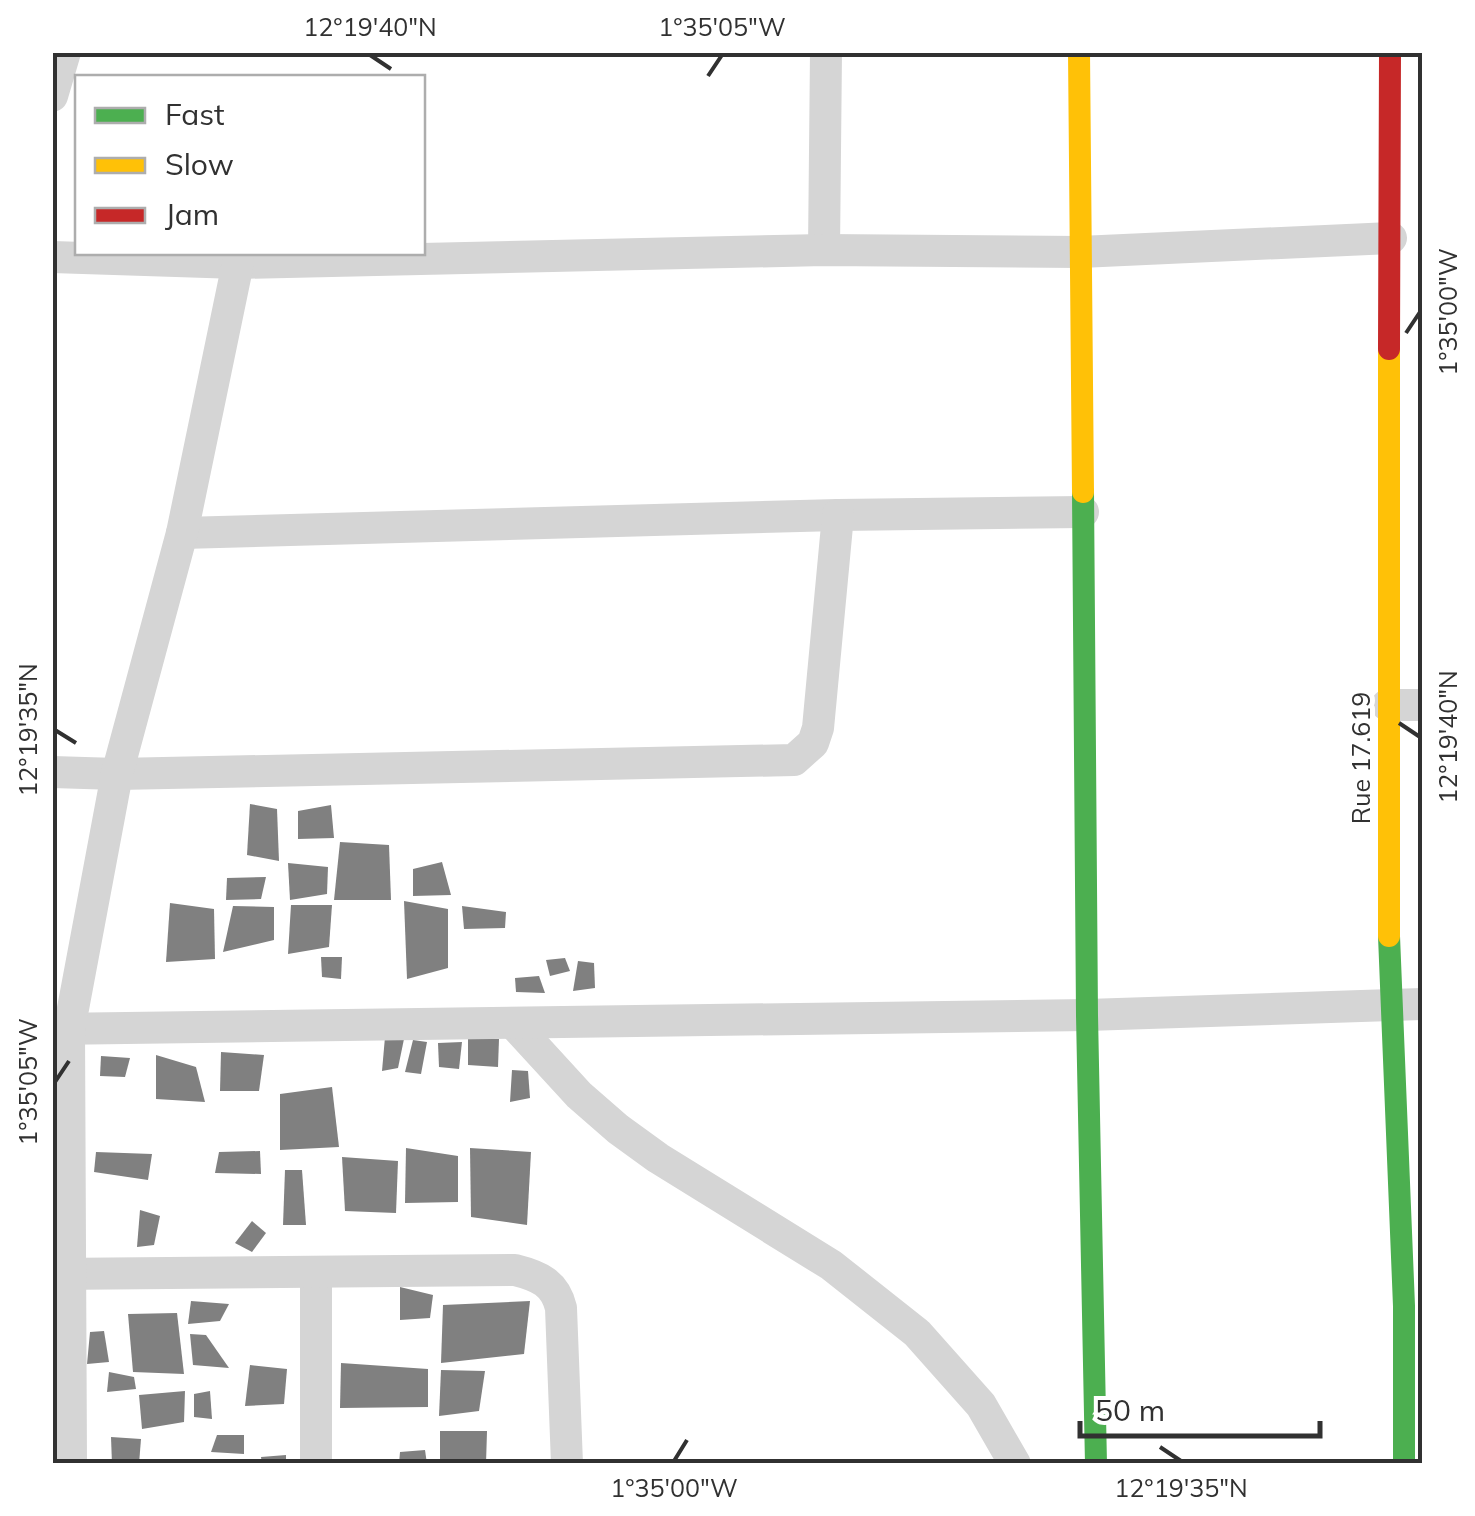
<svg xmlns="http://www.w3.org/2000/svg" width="1475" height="1516" font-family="Mulish,sans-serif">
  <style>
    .building { fill: #808080 }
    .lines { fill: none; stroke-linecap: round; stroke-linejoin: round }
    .street { stroke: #d5d5d5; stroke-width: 32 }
    .fast { stroke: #4caf50; stroke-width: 22 }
    .slow { stroke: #ffc107; stroke-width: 22 }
    .jam { stroke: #c62828; stroke-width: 22 }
    .ticks { fill: none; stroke: #313131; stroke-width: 4 }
    .labels { text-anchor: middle; stroke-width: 10; stroke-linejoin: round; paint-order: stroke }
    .street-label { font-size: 25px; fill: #313131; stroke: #fff }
    .neatline { fill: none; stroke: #313131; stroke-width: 4 }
    .ticks-label { font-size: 25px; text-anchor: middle; fill: #313131 }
  </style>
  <rect width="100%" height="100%" fill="#fff"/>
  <g class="building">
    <polygon points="250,804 277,809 279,861 247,855"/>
    <polygon points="331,805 334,838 298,839 298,811"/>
    <polygon points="340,842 389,845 391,900 334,900"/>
    <polygon points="442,862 451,895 413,896 413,869"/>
    <polygon points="288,863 328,867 327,894 290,900"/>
    <polygon points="266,877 261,899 226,900 227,878"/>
    <polygon points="404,901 448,909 448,968 407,979"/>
    <polygon points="170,903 214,909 215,959 166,962"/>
    <polygon points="291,905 332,905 329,947 288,954"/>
    <polygon points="233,906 274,907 274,940 223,952"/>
    <polygon points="462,906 506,912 505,928 464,929"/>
    <polygon points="321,957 342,957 341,979 322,977"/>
    <polygon points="565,958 570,971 550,976 546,960"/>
    <polygon points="578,961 594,963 595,988 573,991"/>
    <polygon points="539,976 545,993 516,992 515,978"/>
    <polygon points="385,1037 404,1039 398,1068 382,1071"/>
    <polygon points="468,1039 499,1039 498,1067 468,1065"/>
    <polygon points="413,1040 427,1042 421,1074 405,1072"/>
    <polygon points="462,1042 459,1069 439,1067 438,1043"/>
    <polygon points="221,1052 264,1055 259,1091 220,1091"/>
    <polygon points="156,1055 196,1067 205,1102 156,1099"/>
    <polygon points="101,1056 130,1058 125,1077 100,1076"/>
    <polygon points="512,1070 528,1071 530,1098 510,1102"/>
    <polygon points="332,1087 339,1147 280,1150 280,1094"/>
    <polygon points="406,1148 458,1156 458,1202 405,1203"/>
    <polygon points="470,1148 531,1152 527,1225 471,1217"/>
    <polygon points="260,1151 261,1174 215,1173 219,1152"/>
    <polygon points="96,1152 152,1154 148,1180 94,1172"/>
    <polygon points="342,1157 398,1161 396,1213 345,1211"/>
    <polygon points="285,1170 302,1170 306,1225 283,1225"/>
    <polygon points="140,1210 160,1216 154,1245 137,1247"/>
    <polygon points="252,1221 266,1233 252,1252 235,1243"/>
    <polygon points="400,1287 433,1295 430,1318 400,1320"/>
    <polygon points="191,1301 229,1304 220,1321 188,1324"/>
    <polygon points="530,1301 524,1354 441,1363 443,1305"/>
    <polygon points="177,1313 184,1374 133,1372 128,1314"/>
    <polygon points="104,1331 109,1362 87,1364 90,1332"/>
    <polygon points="190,1334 206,1335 229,1368 193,1365"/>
    <polygon points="341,1363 428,1369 428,1407 340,1408"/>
    <polygon points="250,1365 287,1369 284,1404 245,1406"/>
    <polygon points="441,1370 485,1371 479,1411 439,1416"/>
    <polygon points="109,1372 134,1377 136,1389 107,1392"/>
    <polygon points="185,1391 184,1422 142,1429 139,1395"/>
    <polygon points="210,1391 212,1419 194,1417 194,1394"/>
    <polygon points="440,1431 487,1431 486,1464 440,1464"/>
    <polygon points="217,1435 244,1435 244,1454 211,1452"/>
    <polygon points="111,1437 141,1439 139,1464 112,1464"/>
    <polygon points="425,1450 427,1464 399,1464 400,1452"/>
    <polygon points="286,1455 286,1464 262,1464 261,1457"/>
  </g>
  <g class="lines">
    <g class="street">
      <polyline points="52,96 65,52"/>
      <polyline points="824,250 826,52"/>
      <polyline points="52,257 238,263 824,250 1080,252 1391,238"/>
      <polyline points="182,533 838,515 1083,512"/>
      <polyline points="1387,705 1422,705"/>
      <polyline points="52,772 117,774 794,760 813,743 818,728 838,515"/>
      <polyline points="513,1023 579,1095 618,1129 658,1158 831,1265 917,1333 981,1405 1015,1464"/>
      <polyline points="52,1029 1087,1015 1422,1004"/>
      <polyline points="316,1273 316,1464"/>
      <path d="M52 1274 515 1270C539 1276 555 1283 561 1308L567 1464"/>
      <polyline points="71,1464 69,1030 117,774 182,533 238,263"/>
    </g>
    <g class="fast">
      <polyline points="1083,492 1087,1015 1096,1464"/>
      <polyline points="1389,936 1404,1306 1404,1464"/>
    </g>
    <g class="slow">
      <polyline points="1079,52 1083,492"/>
      <polyline points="1389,349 1389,936"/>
    </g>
    <polyline class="jam" points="1389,349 1390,52"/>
  </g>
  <path class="ticks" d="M370 55 391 69M708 76 722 55M1406 333 1420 312M1399 723 1420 737M55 730 76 743M55 1082 69 1061M1160 1447 1181 1461M674 1461 687 1440"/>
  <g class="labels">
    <g class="street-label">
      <text transform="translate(1361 758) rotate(-90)" y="9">Rue 17.619</text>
    </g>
  </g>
  <rect width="1475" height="1516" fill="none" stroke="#ffffff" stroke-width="110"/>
  <rect x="75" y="75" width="350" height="180" fill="#ffffff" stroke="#adadad" stroke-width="2.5"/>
  <rect x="95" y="108" width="50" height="15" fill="#4caf50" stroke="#adadad" stroke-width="2.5"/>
  <text x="165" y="125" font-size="30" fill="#313131">Fast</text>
  <rect x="95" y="158" width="50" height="15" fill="#ffc107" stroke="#adadad" stroke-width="2.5"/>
  <text x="165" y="175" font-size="30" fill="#313131">Slow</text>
  <rect x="95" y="208" width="50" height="15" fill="#c62828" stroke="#adadad" stroke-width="2.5"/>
  <text x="165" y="225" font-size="30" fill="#313131">Jam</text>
  <path d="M1080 1421v15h240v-15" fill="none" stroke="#313131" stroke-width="5"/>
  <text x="1095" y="1421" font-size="30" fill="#313131" stroke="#ffffff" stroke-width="8" paint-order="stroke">50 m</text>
  <rect x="55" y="55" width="1365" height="1406" class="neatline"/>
  <g class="ticks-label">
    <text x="370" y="36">12°19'40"N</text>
    <text x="722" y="36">1°35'05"W</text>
    <text transform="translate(1448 312) rotate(-90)" y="9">1°35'00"W</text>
    <text transform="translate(28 730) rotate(-90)" y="9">12°19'35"N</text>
    <text transform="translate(1448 737) rotate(-90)" y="9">12°19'40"N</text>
    <text transform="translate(28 1082) rotate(-90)" y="9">1°35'05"W</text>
    <text x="674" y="1497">1°35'00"W</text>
    <text x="1181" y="1497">12°19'35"N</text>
  </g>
</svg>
